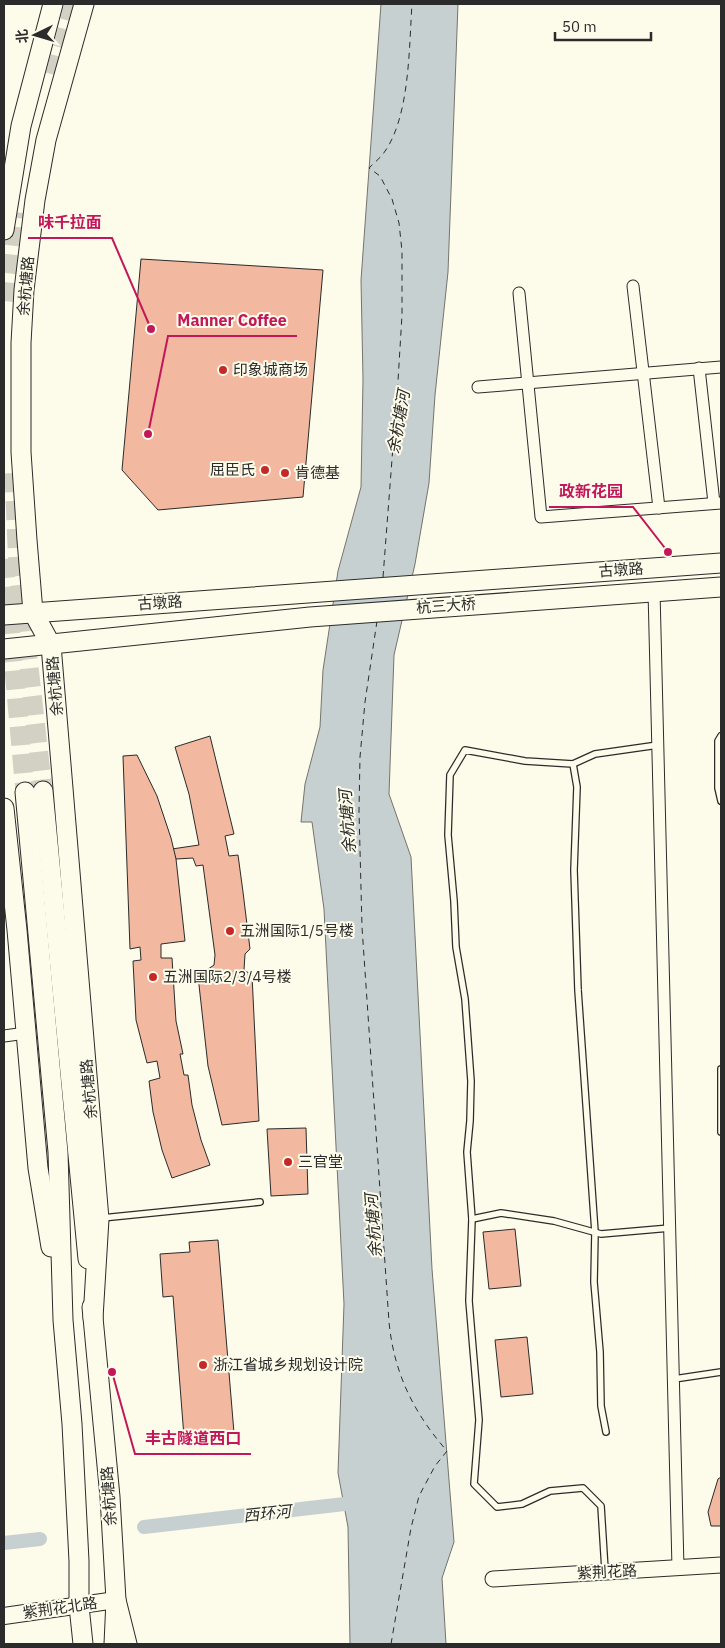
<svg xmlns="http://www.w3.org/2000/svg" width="725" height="1648" font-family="'IBM Plex Sans','Noto Sans SC',sans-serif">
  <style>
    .water { fill: #c7d0d0; stroke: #74746e }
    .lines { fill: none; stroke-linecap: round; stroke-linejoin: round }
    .canal { stroke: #c7d0d0; stroke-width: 14 }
    .ferry { stroke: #2b2b2b; stroke-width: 1; stroke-dasharray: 6 5; stroke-linecap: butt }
    .building { fill: #f2b8a0; stroke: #2b2b2b }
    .primary-tunnel { stroke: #d3d1c4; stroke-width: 19; stroke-dasharray: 19 9; stroke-linecap: butt }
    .service-casing { stroke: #2b2b2b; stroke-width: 8 }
    .minor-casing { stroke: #2b2b2b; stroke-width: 13 }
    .tertiary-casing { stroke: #2b2b2b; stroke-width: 17 }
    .secondary-casing { stroke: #2b2b2b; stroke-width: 18 }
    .primary-casing { stroke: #2b2b2b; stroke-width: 21 }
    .trunk-casing { stroke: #2b2b2b; stroke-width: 21 }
    .service { stroke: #fdfbea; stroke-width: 5.5 }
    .minor { stroke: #fdfbea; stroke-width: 11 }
    .tertiary { stroke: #fdfbea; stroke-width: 15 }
    .secondary { stroke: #fdfbea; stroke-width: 16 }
    .primary { stroke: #fdfbea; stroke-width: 19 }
    .trunk { stroke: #fdfbea; stroke-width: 19 }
    .poi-dot { fill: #c62828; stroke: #fdfbea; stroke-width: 2 }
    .labels { text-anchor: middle; stroke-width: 4; stroke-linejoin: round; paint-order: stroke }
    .street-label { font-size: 15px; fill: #2b2b2b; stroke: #fdfbea }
    .poi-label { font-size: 15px; fill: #2b2b2b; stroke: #fdfbea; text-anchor: start }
    .water-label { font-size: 16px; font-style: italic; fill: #2b2b2b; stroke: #fdfbea }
    .leader { fill: none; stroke: #c2185b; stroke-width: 2 }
    .callout-dot { fill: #c2185b; stroke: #fdfbea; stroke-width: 2 }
    .callout-label { font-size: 16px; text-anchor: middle; font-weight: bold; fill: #c2185b; stroke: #fdfbea; stroke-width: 4; stroke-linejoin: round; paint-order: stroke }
  </style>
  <rect width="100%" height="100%" fill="#fdfbea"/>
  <polygon class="water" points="381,4 458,4 448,272 435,395 429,483 415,564 394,655 389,794 411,857 432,1269 454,1542 442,1578 446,1644 350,1644 348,1527 338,1473 344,1304 324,909 312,822 301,822 305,784 320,727 323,670 338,571 361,487 363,379 361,280"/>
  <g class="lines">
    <g class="canal">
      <polyline points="144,1527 362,1502"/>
      <polyline points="4,1543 40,1539"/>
    </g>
    <g class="ferry">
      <path d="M383 577 398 381 402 315V251L399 223 392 199 380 176 369 168C374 163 379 159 383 154 410 119 409 47 412 4"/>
      <path d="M377 621 365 702 360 757 359 811 362 927 389 1322C394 1373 413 1412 447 1451L435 1466 419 1496 411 1528 391 1644"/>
    </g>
  </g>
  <g class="building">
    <polygon points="141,259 323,270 303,497 158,510 122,470"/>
    <polygon points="210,736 234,834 225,836 229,856 238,855 243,892 250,949 245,954 244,970 252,975 259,1121 222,1125 208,1066 198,976 214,965 215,955 203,865 196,866 193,858 176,859 172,849 199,845 189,794 175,747"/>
    <polygon points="137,755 157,796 171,838 176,859 185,941 161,944 161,958 172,958 176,1021 183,1054 180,1054 184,1075 188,1075 192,1105 201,1140 210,1165 172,1178 162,1150 153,1112 149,1081 160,1078 157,1061 147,1063 136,1020 133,961 141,960 140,947 130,949 123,756"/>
    <polygon points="306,1128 308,1194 271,1196 267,1129"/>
    <polygon points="515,1229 521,1286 489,1289 483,1232"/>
    <polygon points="218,1240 234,1433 184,1437 173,1296 163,1297 160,1254 190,1252 189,1242"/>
    <polygon points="527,1337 533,1394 501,1397 495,1340"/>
    <polygon points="721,1477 721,1526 711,1526 708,1512 718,1479"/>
  </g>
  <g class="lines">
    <g class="primary-tunnel">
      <polyline points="55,75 74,4"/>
      <polyline points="4,301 14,212"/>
      <polyline points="14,473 18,570 43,791"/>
      <polyline points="4,559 25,792"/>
    </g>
    <defs>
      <g id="service">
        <polyline points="721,736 718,741 718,788 721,801"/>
        <polyline points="573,764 577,787 574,870 578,990 595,1232 594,1282 600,1352 601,1406 606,1432"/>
        <polyline points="721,1069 721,1132"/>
        <polyline points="102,1218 260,1202"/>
        <polyline points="472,1219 501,1213 554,1221 601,1234 670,1228"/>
        <polyline points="674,1379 721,1372"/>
        <polyline points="605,1570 601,1506 583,1488 550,1491 522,1504 497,1507 474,1484 479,1420 469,1301 472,1219 467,1152 470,1121 471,1081 465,999 456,947 454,901 448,835 450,775 465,750 525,761 573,764 595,754 658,745"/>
      </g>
      <g id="minor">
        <polyline points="633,286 659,508"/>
        <polyline points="519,293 541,517 721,503"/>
        <polyline points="699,368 714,503"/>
        <polyline points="478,387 721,367"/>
        <polyline points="654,591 678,1568"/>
        <polyline points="4,1036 26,1033"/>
      </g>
      <polyline id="tertiary" points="493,1579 721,1565"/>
      <polyline id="secondary" points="4,1616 116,1600"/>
      <g id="primary">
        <polyline points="84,4 46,140 35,200 24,290 21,343 21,452 27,540 33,612 51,645 99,1219 93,1318"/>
        <polyline points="4,230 21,126 53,4"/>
        <polyline points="4,615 721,563"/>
        <polyline points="4,649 310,617 721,587"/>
        <polyline points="43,791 88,1259"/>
        <polyline points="25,792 58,1152 63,1320 72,1424 79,1561 79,1606 83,1644"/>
        <polyline points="4,808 17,930 38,1168 51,1247"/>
        <polyline points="92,1307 110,1497 116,1600 114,1644"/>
      </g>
      <polyline id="trunk" points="116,1600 127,1644"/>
    </defs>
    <use href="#service" class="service-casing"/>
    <use href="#minor" class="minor-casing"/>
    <use href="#tertiary" class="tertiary-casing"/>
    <use href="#secondary" class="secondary-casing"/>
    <use href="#primary" class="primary-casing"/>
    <use href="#trunk" class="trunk-casing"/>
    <use href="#service" class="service"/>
    <use href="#minor" class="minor"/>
    <use href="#tertiary" class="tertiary"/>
    <use href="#secondary" class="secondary"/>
    <use href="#primary" class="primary"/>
    <use href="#trunk" class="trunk"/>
  </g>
  <g class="poi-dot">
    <circle cx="223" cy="370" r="5"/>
    <circle cx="265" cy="470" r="5"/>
    <circle cx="285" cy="473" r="5"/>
    <circle cx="230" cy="931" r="5"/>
    <circle cx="153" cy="977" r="5"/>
    <circle cx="288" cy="1162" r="5"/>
    <circle cx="203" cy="1365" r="5"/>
  </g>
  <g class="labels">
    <g class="street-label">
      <text transform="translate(26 286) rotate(-85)" y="5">余杭塘路</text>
      <text transform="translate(621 570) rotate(-4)" y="5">古墩路</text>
      <text transform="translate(160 603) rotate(-4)" y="5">古墩路</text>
      <text transform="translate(446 606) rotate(-4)" y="5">杭三大桥</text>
      <text transform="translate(55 686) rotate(-95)" y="5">余杭塘路</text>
      <text transform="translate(89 1089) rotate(-95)" y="5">余杭塘路</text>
      <text transform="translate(109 1496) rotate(-94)" y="5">余杭塘路</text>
      <text transform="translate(607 1572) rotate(-3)" y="5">紫荆花路</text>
      <text transform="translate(60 1608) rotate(-8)" y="5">紫荆花北路</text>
    </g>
    <g class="poi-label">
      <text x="233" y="375">印象城商场</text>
      <text x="255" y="475" text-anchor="end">屈臣氏</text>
      <text x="295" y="478">肯德基</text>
      <text x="240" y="936">五洲国际1/5号楼</text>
      <text x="163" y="982">五洲国际2/3/4号楼</text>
      <text x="298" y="1167">三官堂</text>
      <text x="213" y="1370">浙江省城乡规划设计院</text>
    </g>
    <g class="water-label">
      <text transform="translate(398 422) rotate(-80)" y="6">余杭塘河</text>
      <text transform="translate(347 822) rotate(-94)" y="6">余杭塘河</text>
      <text transform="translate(373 1226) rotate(-94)" y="6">余杭塘河</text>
      <text transform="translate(267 1513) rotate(-6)" y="6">西环河</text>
    </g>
  </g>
  <path class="leader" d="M151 329L112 238H28M148 434L168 336H297M668 552L633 507H549M112 1372L135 1454H251"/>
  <g class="callout-dot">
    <circle cx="151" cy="329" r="5"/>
    <circle cx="148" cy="434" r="5"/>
    <circle cx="668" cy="552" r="5"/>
    <circle cx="112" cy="1372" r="5"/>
  </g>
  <g class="callout-label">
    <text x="70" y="228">味千拉面</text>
    <text x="232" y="326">Manner Coffee</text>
    <text x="591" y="497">政新花园</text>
    <text x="193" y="1444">丰古隧道西口</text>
  </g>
  <rect width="725" height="1648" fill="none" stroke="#2b2b2b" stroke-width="10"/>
  <g transform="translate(35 35) rotate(265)" stroke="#fdfbea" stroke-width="4" paint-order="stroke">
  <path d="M0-4L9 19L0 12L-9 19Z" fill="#2b2b2b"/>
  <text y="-8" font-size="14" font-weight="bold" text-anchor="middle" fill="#2b2b2b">北</text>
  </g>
  <path d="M555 32v8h96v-8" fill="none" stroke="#2b2b2b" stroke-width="2.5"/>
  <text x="562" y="32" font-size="15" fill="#2b2b2b" stroke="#fdfbea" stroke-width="4" paint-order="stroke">50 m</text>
</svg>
